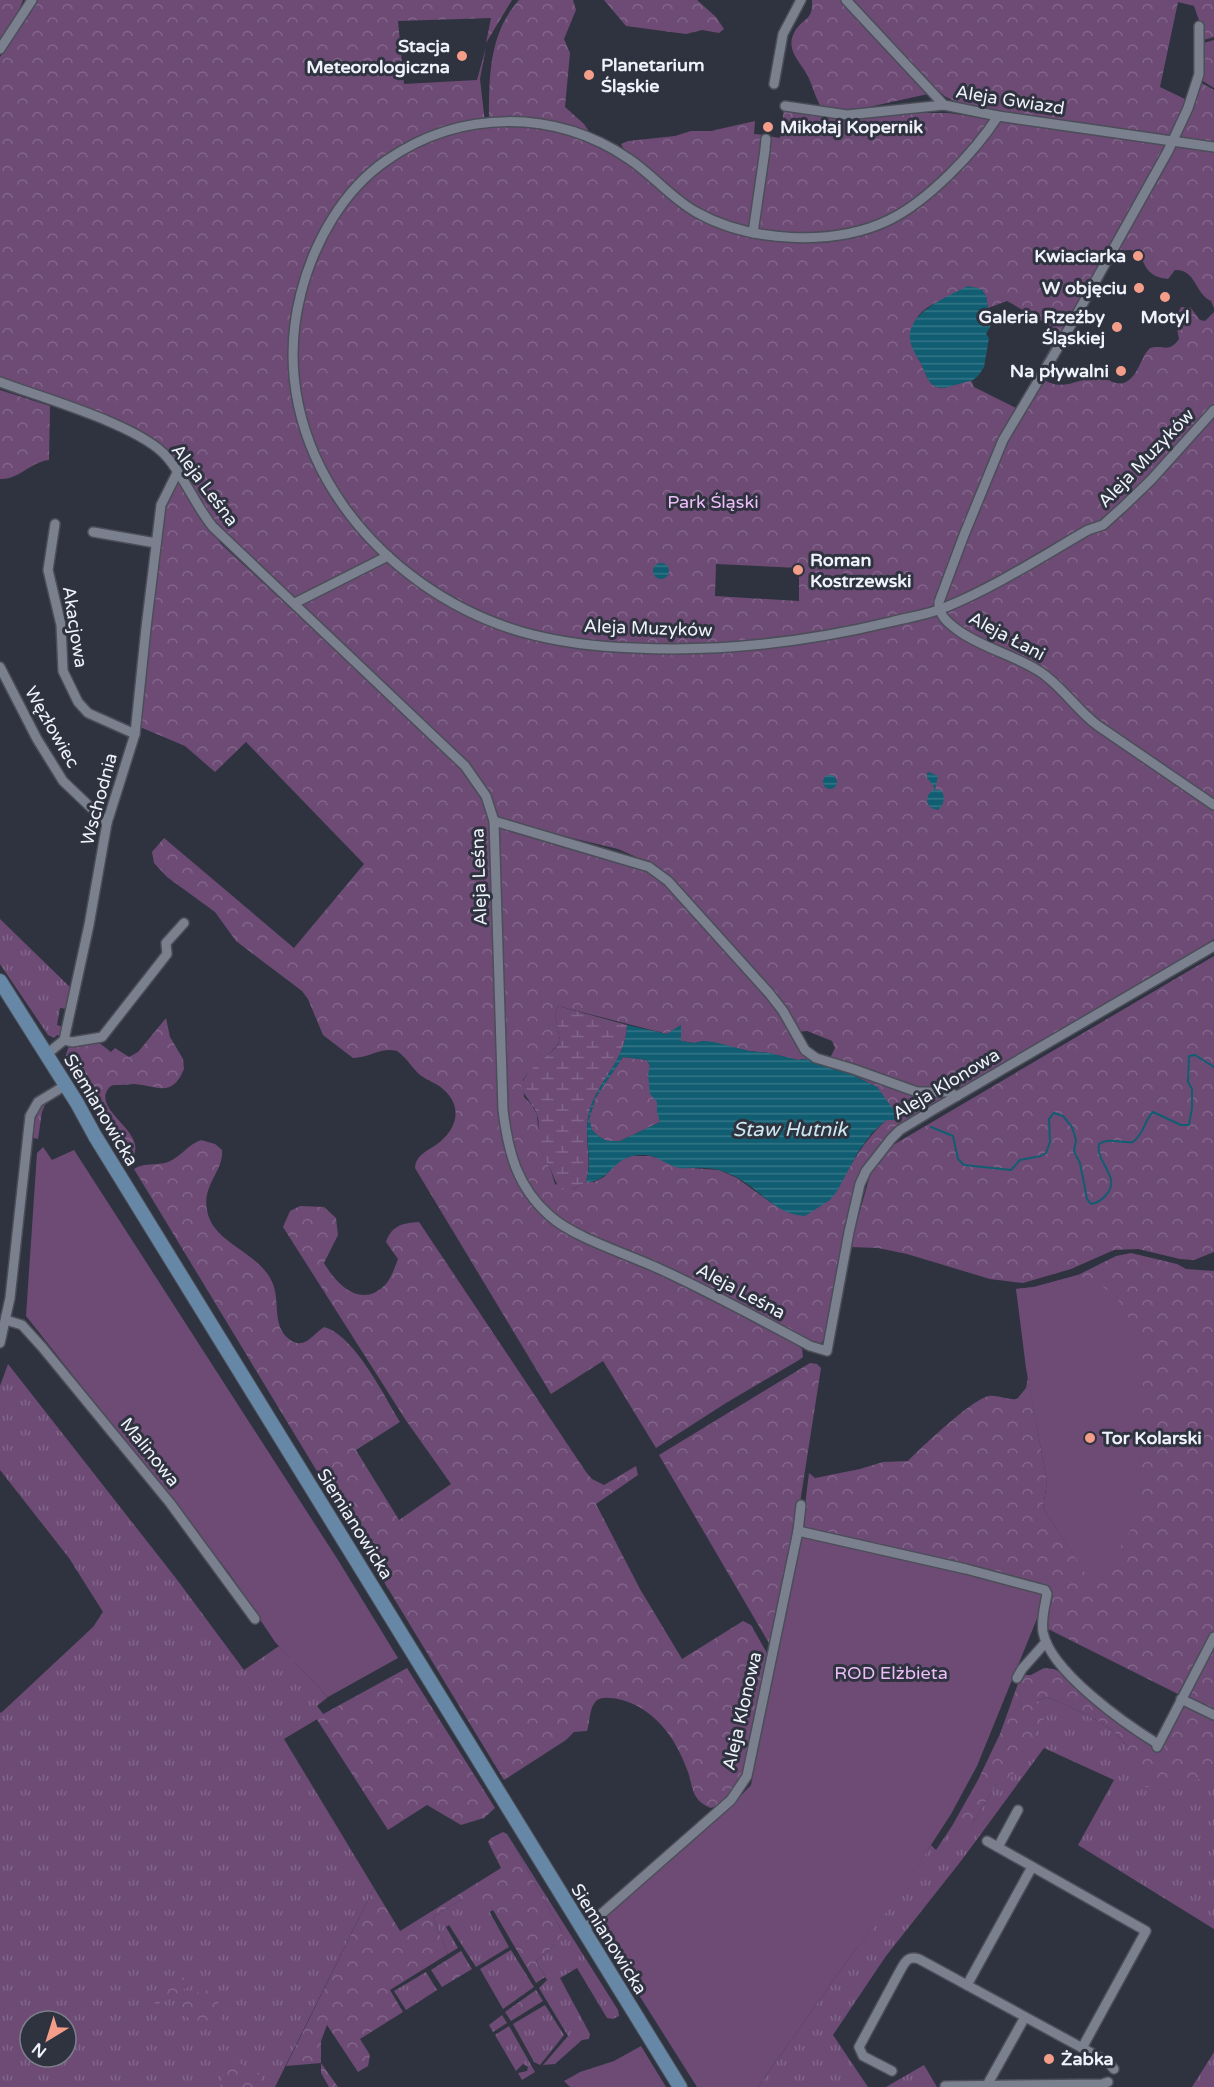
<svg xmlns="http://www.w3.org/2000/svg" width="1214" height="2087" font-family="'Varela Round',sans-serif">
  <style>
    .grass { fill: url(#grass-tufts); fill-rule: evenodd }
    .forest { fill: url(#forest-crowns); fill-rule: evenodd }
    .wetland { fill: url(#wetland-marsh) }
    .garden { fill: #6d4b75 }
    .water { fill: url(#water-rules); fill-rule: evenodd }
    .lines { fill: none; stroke-linecap: round; stroke-linejoin: round }
    .stream { stroke: #115e72; stroke-width: 2 }
    .street-casing { stroke: #4b4e58; stroke-width: 12 }
    .secondary-casing { stroke: #4b4e58; stroke-width: 16 }
    .street { stroke: #7b808e; stroke-width: 9 }
    .secondary { stroke: #6787a7; stroke-width: 14 }
    .poi-dot { fill: #f49e89; stroke: #2f333f; stroke-width: 2 }
    .labels { text-anchor: middle; stroke-width: 6; stroke-linejoin: round; paint-order: stroke }
    .poi-label { font-size: 18px; font-weight: bold; fill: #eff2fa; stroke: #2f333f; text-anchor: end }
    .street-label { font-size: 18px; fill: #eff2fa; stroke: #2f333f }
    .park-label { font-size: 18px; fill: #edbef9; stroke: #2f333f }
    .water-label { font-size: 20px; font-style: italic; fill: #cde9f2; stroke: #2f333f }
  </style>
  <defs>
    <pattern id="grass-tufts" width="24" height="20" patternUnits="userSpaceOnUse" patternTransform="scale(1.5)"><rect width="24" height="20" fill="#6d4b75"/><path d="M3 7l-1-3M5 7V3M7 7l1-3M15 17l-1-3M17 17v-4M19 17l1-3" fill="none" stroke="#82658a"/></pattern>
    <pattern id="forest-crowns" width="20" height="18" patternUnits="userSpaceOnUse" patternTransform="scale(1.5)"><rect width="20" height="18" fill="#6d4b75"/><path d="M2 6a3 3 0 1 1 6 0M12 15a3 3 0 1 1 6 0" fill="none" stroke="#82658a"/></pattern>
    <pattern id="wetland-marsh" width="20" height="14" patternUnits="userSpaceOnUse" patternTransform="scale(1.5)"><rect width="20" height="14" fill="#6d4b75"/><path d="M1 5h8M5 5V1M11 12h8M15 12V8" fill="none" stroke="#82658a"/></pattern>
    <pattern id="water-rules" width="6" height="5" patternUnits="userSpaceOnUse" patternTransform="scale(1.5)"><rect width="6" height="5" fill="#115e72"/><path d="M0 2.5h6" fill="none" stroke="#347687"/></pattern>
  </defs>
  <rect width="100%" height="100%" fill="#2f333f"/>
  <g class="grass">
    <polygon points="0,919 72,989 67,1009 60,1008 57,1025 63,1027 61,1036 57,1035 54,1038 48,1035 0,964"/>
    <polygon points="47,1100 42,1112 38,1139 34,1138 32,1135 35,1116"/>
    <path d="M8 1364 175 1577 244 1670 279 1646 328 1697 317 1706 324 1715 284 1739 374 1888 275 2087H0V1712L1 1713 93 1627 103 1612 69 1558 0 1470V1386ZM30 2021H66V2057H30Z"/>
    <path d="M1047 1697C1072 1708 1113 1723 1127 1747L1214 1766V1929L1078 1845 1114 1780 1044 1748 961 1861 886 1956 833 2035 868 2087H758L852 1954 892 1904 931 1845 936 1850 952 1826H971L998 1782 1035 1701Z"/>
    <polygon points="507,1834 618,2010 619,2016 613,2019 607,2018 577,1968 560,1978 590,2034 589,2039 582,2040 555,2064 543,2065 568,2036 539,1988 547,1980 536,1961 555,1945 563,1933"/>
    <polygon points="482,1898 509,1947 476,1967 449,1925 446,1927 458,1948 448,1954 433,1917 462,1899"/>
    <polygon points="511,1950 534,1987 503,2009 480,1969"/>
    <polygon points="426,1972 437,1990 406,2010 394,1991"/>
    <polygon points="545,2005 564,2035 540,2065 534,2062 513,2024"/>
    <polygon points="502,2015 507,2023 493,2032 489,2025"/>
    <polygon points="509,2026 535,2072 522,2080 518,2073 527,2071 528,2067 523,2064 516,2071 495,2035"/>
    <polygon points="1214,2052 1214,2087 1192,2087"/>
    <polygon points="924,2065 937,2087 886,2087"/>
  </g>
  <g class="forest">
    <polygon points="0,0 23,0 13,25 0,43"/>
    <path d="M35 0H512L486 43 491 18 398 21 404 84 477 80 486 47 480 79 485 123 555 128 616 153 682 204 758 234 768 136 780 138 784 109 849 119 914 113H948L1214 152V308L1211 301C1195 294 1196 269 1175 270L1168 279C1161 278 1155 277 1150 272 1141 264 1143 250 1128 250 1123 250 1119 253 1114 254L1042 378C1062 394 1079 377 1100 377 1109 378 1115 387 1126 382 1139 375 1140 358 1150 348 1164 344 1168 354 1179 339L1175 319 1181 307H1190L1200 320 1205 321 1214 312V939L1102 1008 967 1087 904 1086 829 1060 835 1048 832 1041 807 1031 797 1032 650 863 618 849 496 820 467 764 226 543 181 474 132 431 0 385V57L29 15ZM981 289 986 296 988 308 1007 301 1059 331 1047 343 1051 347 1016 408 974 387 971 380 944 388 936 387C926 381 925 369 919 360 914 352 914 347 913 338 909 302 956 296 981 289ZM716 564 799 568V601L715 596Z"/>
    <path d="M519 0H573L576 10 564 39 570 53 565 107 584 124 588 130 587 134 489 119C489 77 489 33 519 0Z"/>
    <polygon points="604,0 697,0 716,17 724,29 719,33 702,30 686,34 626,26"/>
    <path d="M812 0H843L928 94 846 112 821 107C816 98 814 91 810 81 804 64 783 51 795 31 804 17 813 21 812 0Z"/>
    <polygon points="849,0 1214,0 1214,37 1200,41 1201,26 1194,6 1178,2 1160,87 1189,101 1171,136 967,107 946,97 936,89"/>
    <polygon points="1214,40 1214,88 1198,78 1200,44"/>
    <polygon points="1198,81 1214,90 1214,143 1180,138 1179,134"/>
    <polygon points="755,121 754,134 764,135 754,232 718,220 683,200 623,148 621,144 628,141 675,136 691,131 711,131"/>
    <path d="M0 390 50 406 49 460C30 462 19 480 0 479Z"/>
    <path d="M178 480 221 544 464 768 484 798 491 821 499 1063 513 1171 548 1217 699 1291 795 1343 802 1349 803 1357 799 1360 726 1403 656 1448 603 1361 551 1394 415 1168C416 1155 427 1151 436 1145 456 1131 464 1108 444 1090 437 1083 428 1081 420 1075 412 1068 407 1058 397 1051 381 1047 369 1058 353 1058L323 1035 308 999 302 991 236 941 215 912 167 877 154 863 152 852 164 838 294 948 364 864 246 742 215 772 185 746 140 727 164 507Z"/>
    <path d="M496 824 648 869 667 882 769 996 801 1048 811 1060 816 1061 815 1064 805 1059 798 1060 769 1053 749 1051 703 1041 694 1043 681 1041V1025L667 1034 558 1006 555 1013 560 1041C550 1057 533 1063 523 1080L524 1097 532 1105 537 1115 540 1150 550 1168 555 1184 573 1189 586 1182H594L604 1177 618 1161 631 1156H650L691 1168 719 1170 737 1178 774 1205 837 1191C850 1164 864 1141 886 1120H894L895 1114 877 1087 853 1075 826 1066 827 1064 888 1086 958 1092 901 1125 877 1149 863 1168 826 1338 820 1344 811 1343 728 1297 575 1229 551 1213 531 1191 518 1167 510 1136 507 1108Z"/>
    <polygon points="1214,956 1214,1252 1194,1260 1180,1259 1138,1249 1114,1250 1071,1269 1023,1283 990,1279 907,1254 878,1248 850,1247 870,1175 888,1148"/>
    <path d="M166 1018 170 1037 183 1059 184 1069C172 1098 159 1086 134 1084 130 1084 125 1085 120 1085 115 1085 111 1084 108 1089 92 1112 154 1135 130 1161L64 1060 69 1046 97 1041 111 1052 115 1048 129 1057 138 1052Z"/>
    <path d="M623 1057 647 1060 650 1066C647 1078 653 1087 656 1099 658 1106 659 1114 660 1122L620 1141H607L598 1136 592 1130 589 1119 596 1097Z"/>
    <path d="M201 1140 215 1144 222 1150C224 1171 202 1184 207 1210 212 1244 260 1251 273 1284 280 1302 272 1326 289 1339 304 1351 313 1334 324 1327 354 1335 384 1395 400 1422L356 1450 399 1520 451 1484 405 1419 283 1227 290 1211 300 1206 324 1207 336 1218 338 1235 324 1263C337 1285 361 1309 385 1285 391 1279 395 1267 398 1259L386 1242C392 1225 403 1223 419 1222L586 1472 592 1479 604 1485 636 1466 638 1475 596 1504 640 1589 682 1659 743 1621 751 1625 768 1655 744 1775 733 1792 719 1805 711 1808C692 1801 693 1788 688 1772 676 1738 654 1707 618 1699 611 1698 601 1696 596 1701 589 1708 590 1722 587 1731L574 1732 566 1740 504 1780 134 1169C145 1162 156 1166 168 1162 181 1157 188 1144 201 1140Z"/>
    <path d="M1131 1253 1177 1264 1186 1269 1214 1271V1712L1046 1628 1045 1587 1038 1583 802 1529 809 1473 815 1478 860 1469 883 1462 908 1461C922 1447 972 1399 989 1396 998 1395 1007 1400 1017 1399L1026 1388 1028 1377 1047 1482 1043 1508 1095 1587 1016 1289 1034 1287 1078 1275 1116 1256Z"/>
    <polygon points="810,1363 817,1364 821,1368 796,1528 770,1645 659,1455"/>
    <polygon points="407,1668 495,1808 484,1818 461,1825 427,1805 388,1830 316,1718"/>
    <path d="M1044 1668 1054 1669 1069 1677 1156 1745 1182 1703 1214 1719V1777L1145 1787 1125 1756 1127 1747C1113 1723 1072 1708 1047 1697L1035 1701 1047 1713 1021 1762 1011 1777 998 1782 971 1826H952L978 1780 1000 1734 1021 1675H1031Z"/>
    <polygon points="503,1832 507,1834 563,1933 559,1944 555,1945 536,1961 545,1977 536,1983 493,1910 488,1913 482,1899 467,1907 462,1899 433,1917 448,1954 390,1990 403,2012 360,2039 370,2055 368,2066 358,2072 327,2025 321,2041 321,2063 338,2087 329,2087 321,2073 321,2063 286,2066 374,1888 400,1931 501,1868 488,1842 491,1838"/>
    <polygon points="461,1951 472,1969 442,1987 431,1970"/>
    <polygon points="176,1975 187,1979 190,1986 157,2005 151,2000 151,1993"/>
    <path d="M210 1987 219 1994 218 2007 222 2024 195 2028C184 2007 183 2019 167 2009L193 1993 204 1992Z"/>
    <polygon points="536,1990 543,2001 511,2021 505,2012"/>
    <polygon points="237,2061 250,2070 261,2074 261,2087 220,2087 226,2063"/>
  </g>
  <path class="wetland" d="M558 1006 627 1025C626 1060 600 1078 590 1109 582 1134 593 1158 586 1182 561 1196 560 1193 550 1168 546 1160 539 1152 538 1143 536 1134 541 1125 537 1115 534 1104 525 1098 521 1087 528 1063 549 1060 560 1041L555 1013Z"/>
  <g class="garden">
    <polygon points="43,1147 52,1160 74,1150 338,1560 398,1658 328,1697 275,1642 229,1573 26,1316 37,1153"/>
    <polygon points="1078,1275 1102,1286 1117,1298 1142,1341 1143,1394 1139,1516 1095,1588 1043,1508 1047,1482 1026,1368 1016,1289 1034,1287"/>
    <path d="M802 1533 1043 1590 1045 1599 977 1766 951 1814 893 1904 852 1954 758 2087H697L596 1927C645 1877 703 1836 751 1785Z"/>
    <polygon points="641,2046 666,2087 570,2087 564,2081 580,2072 614,2061"/>
  </g>
  <g class="water">
    <path d="M968 286 981 289 986 296 991 325 986 334 989 338 984 367 978 376 973 380 944 388 936 387C926 382 925 369 919 360 915 353 911 347 910 339 907 312 949 296 968 286Z"/>
    <circle cx="661" cy="571" r="8"/>
    <path d="M929 772 938 776 935 790H941C946 797 944 805 938 810L931 808 927 802 928 795 934 789 933 785 927 778V773Z"/>
    <circle cx="830" cy="782" r="7"/>
    <path d="M627 1025 667 1034 681 1025V1041L694 1043 703 1041 714 1042 749 1051 769 1053 798 1060 805 1059 844 1071 877 1087 893 1109 896 1118 894 1120H886L872 1133 858 1152 837 1191 830 1200 805 1216C775 1214 763 1192 738 1178 727 1172 716 1168 703 1168 695 1167 688 1169 680 1168 668 1166 658 1156 646 1155 611 1153 614 1181 586 1182 594 1157 582 1134 590 1109 600 1079 626 1059 627 1025ZM623 1057 647 1060 650 1066 648 1074 650 1094 657 1102V1112L660 1122 620 1141H607L598 1136 592 1130 589 1119 596 1097Z"/>
  </g>
  <g class="lines">
    <path class="stream" d="M931 1127 953 1136 958 1159 964 1165 1011 1170 1020 1160 1041 1156 1046 1153 1050 1142 1049 1119 1054 1113 1063 1116 1072 1127 1076 1140 1074 1151 1080 1163 1087 1199 1091 1204C1098 1203 1102 1200 1107 1194 1121 1176 1095 1162 1099 1144 1109 1137 1122 1144 1133 1142 1146 1131 1143 1122 1153 1112L1181 1125H1189L1192 1108V1089L1188 1082 1189 1056 1195 1055 1214 1067"/>
    <defs>
      <g id="street">
        <polyline points="846,0 944,105 998,116 1214,147"/>
        <path d="M1199 26V74L1188 108 1168 151 1062 341 1003 440 964 535 939 602C938 615 948 623 959 631 983 648 1014 655 1039 671 1061 685 1076 709 1097 725L1214 805"/>
        <polyline points="0,49 32,0"/>
        <polyline points="774,84 783,34 801,0"/>
        <polyline points="785,106 847,115 944,105"/>
        <path d="M998 116C975 152 928 201 889 220 833 247 749 242 696 212 671 198 653 175 629 159 555 109 461 109 387 160 343 190 314 242 301 293 261 447 378 590 522 632 558 642 598 647 635 648 721 652 807 642 890 622 909 617 928 615 946 607 995 587 1041 557 1088 530L1103 525 1124 506 1151 480 1214 410"/>
        <polyline points="765,149 766,139"/>
        <polyline points="753,233 765,150"/>
        <path d="M0 382C42 398 140 425 167 457 185 478 195 505 213 527L465 766 486 796 494 821 503 1110C508 1152 517 1187 550 1216 576 1239 631 1255 664 1271 714 1294 761 1320 810 1346L827 1351 849 1232 860 1184 866 1171 891 1139 900 1130 933 1110 1214 946"/>
        <polyline points="55,524 48,570 61,625 63,671 78,702 88,713 135,734"/>
        <polyline points="93,532 156,543"/>
        <polyline points="295,603 388,556"/>
        <polyline points="0,667 37,739 63,781 107,823"/>
        <polyline points="494,821 649,867 668,881 769,993 783,1011 805,1050 816,1058 853,1069 917,1092 948,1092 957,1096"/>
        <polyline points="64,1040 72,1042 102,1037 167,954 166,943 184,923"/>
        <polyline points="47,1054 64,1040 89,925 107,823 135,734 146,628 161,505 178,471"/>
        <polyline points="6,1320 22,1325 42,1347 170,1503 255,1619"/>
        <polyline points="0,1343 10,1298 30,1116 38,1102 66,1085"/>
        <path d="M798 1531 966 1569 1045 1590 1047 1594C1045 1606 1041 1619 1043 1632 1050 1671 1125 1724 1158 1744"/>
        <polyline points="1017,1678 1022,1669 1046,1642"/>
        <polyline points="1181,1699 1214,1715"/>
        <polyline points="1157,1747 1214,1637"/>
        <polyline points="987,1841 1146,1931 1082,2048"/>
        <polyline points="998,1847 1018,1810"/>
        <polyline points="583,1930 731,1800 747,1776 798,1531 801,1505"/>
        <polyline points="967,1985 1032,1867"/>
        <path d="M892 2071 863 2056 859 2047 901 1969C906 1960 909 1956 919 1959L1108 2062 1114 2069"/>
        <polyline points="945,2086 1102,2084 1108,2082"/>
        <polyline points="986,2087 1025,2017"/>
      </g>
      <polyline id="secondary" points="0,981 77,1103 95,1136 680,2087"/>
    </defs>
    <use href="#street" class="street-casing"/>
    <use href="#secondary" class="secondary-casing"/>
    <use href="#street" class="street"/>
    <use href="#secondary" class="secondary"/>
  </g>
  <g class="poi-dot">
    <circle cx="462" cy="56" r="6"/>
    <circle cx="589" cy="75" r="6"/>
    <circle cx="768" cy="127" r="6"/>
    <circle cx="1138" cy="256" r="6"/>
    <circle cx="1139" cy="288" r="6"/>
    <circle cx="1165" cy="297" r="6"/>
    <circle cx="1117" cy="327" r="6"/>
    <circle cx="1121" cy="371" r="6"/>
    <circle cx="798" cy="570" r="6"/>
    <circle cx="1090" cy="1438" r="6"/>
    <circle cx="1049" cy="2059" r="6"/>
  </g>
  <g class="labels">
    <g class="poi-label">
      <text x="450" y="52">Stacja<tspan x="450" dy="21">Meteorologiczna</tspan></text>
      <text x="601" y="71" text-anchor="start">Planetarium<tspan x="601" dy="21">Śląskie</tspan></text>
      <text x="780" y="133" text-anchor="start">Mikołaj Kopernik</text>
      <text x="1126" y="262">Kwiaciarka</text>
      <text x="1127" y="294">W objęciu</text>
      <text x="1105" y="323">Galeria Rzeźby<tspan x="1105" dy="21">Śląskiej</tspan></text>
      <text x="1165" y="323" text-anchor="middle">Motyl</text>
      <text x="1109" y="377">Na pływalni</text>
      <text x="810" y="566" text-anchor="start">Roman<tspan x="810" dy="21">Kostrzewski</tspan></text>
      <text x="1102" y="1444" text-anchor="start">Tor Kolarski</text>
      <text x="1061" y="2065" text-anchor="start">Żabka</text>
    </g>
    <g class="street-label">
      <text transform="translate(1010 100) rotate(9)" y="6">Aleja Gwiazd</text>
      <text transform="translate(1146 458) rotate(-46)" y="6">Aleja Muzyków</text>
      <text transform="translate(205 485) rotate(53)" y="6">Aleja Leśna</text>
      <text transform="translate(75 627) rotate(81)" y="6">Akacjowa</text>
      <text transform="translate(648 628) rotate(2)" y="6">Aleja Muzyków</text>
      <text transform="translate(1007 636) rotate(28)" y="6">Aleja Łani</text>
      <text transform="translate(52 727) rotate(60)" y="6">Węzłowiec</text>
      <text transform="translate(99 799) rotate(-75)" y="6">Wschodnia</text>
      <text transform="translate(479 877) rotate(-92)" y="6">Aleja Leśna</text>
      <text transform="translate(946 1084) rotate(-31)" y="6">Aleja Klonowa</text>
      <text transform="translate(101 1110) rotate(59)" y="6">Siemianowicka</text>
      <text transform="translate(741 1291) rotate(28)" y="6">Aleja Leśna</text>
      <text transform="translate(150 1452) rotate(51)" y="6">Malinowa</text>
      <text transform="translate(355 1524) rotate(58)" y="6">Siemianowicka</text>
      <text transform="translate(742 1711) rotate(-77)" y="6">Aleja Klonowa</text>
      <text transform="translate(609 1939) rotate(58)" y="6">Siemianowicka</text>
    </g>
    <g class="park-label">
      <text x="713" y="508">Park Śląski</text>
      <text x="891" y="1679">ROD Elżbieta</text>
    </g>
    <g class="water-label">
      <text x="790" y="1136">Staw Hutnik</text>
    </g>
  </g>
  <g transform="translate(48 2039) rotate(218)"><circle r="28" fill="#2f333f" stroke="#7c7f8a" stroke-width="1.5"/>
  <path d="M0-4.5L10 22L0 15L-10 22Z" fill="#f49e89"/>
  <text y="-9" font-size="16" font-weight="bold" text-anchor="middle" fill="#eff2fa">N</text>
  </g>
</svg>
